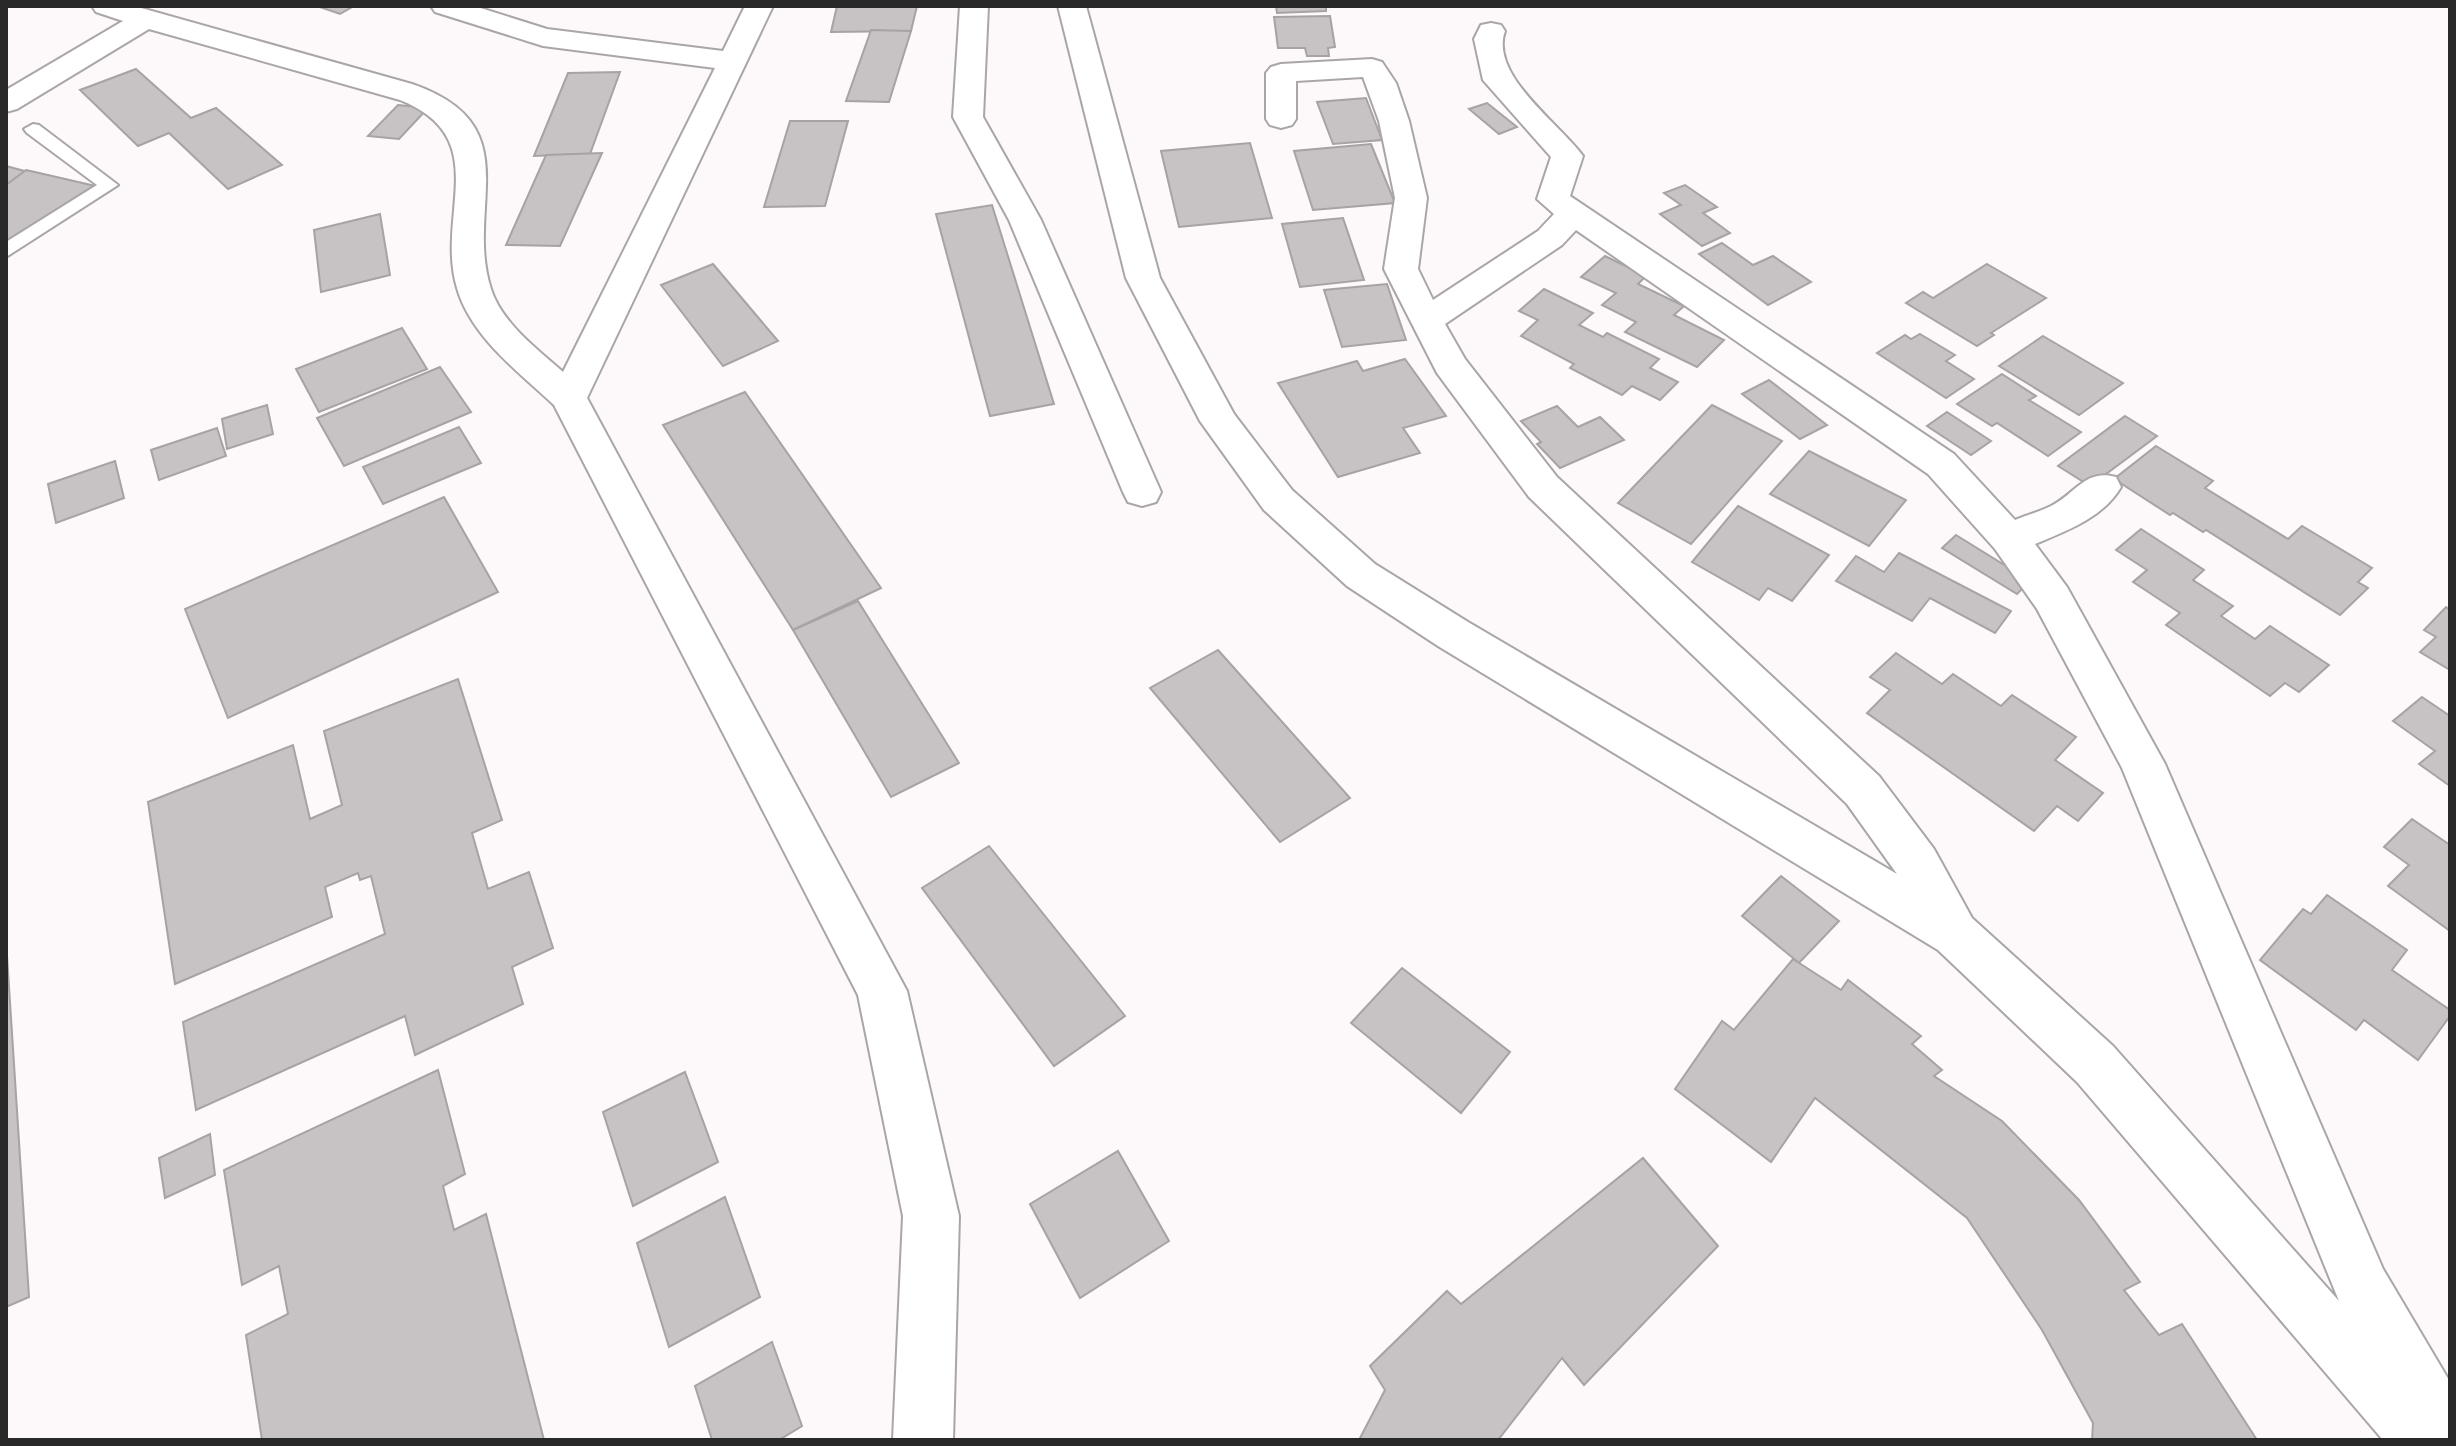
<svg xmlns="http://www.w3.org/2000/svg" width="2456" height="1446" font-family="Karla,sans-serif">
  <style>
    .building { fill: #c7c2c3; stroke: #a7a2a3; stroke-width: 2 }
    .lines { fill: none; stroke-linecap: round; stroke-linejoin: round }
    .service-casing { stroke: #aaa6a7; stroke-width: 4 }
    .minor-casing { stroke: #aaa6a7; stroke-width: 4 }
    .service { fill: #fff; fill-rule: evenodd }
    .minor { fill: #fff; fill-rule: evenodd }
  </style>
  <rect width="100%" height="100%" fill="#fdf8f9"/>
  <g class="building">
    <polygon points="317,6 354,6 340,14"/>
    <polygon points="837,6 917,6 911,31 831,32"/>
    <polygon points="1276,6 1326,6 1326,11 1277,13"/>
    <polygon points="1330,16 1335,47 1328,48 1329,56 1307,56 1305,48 1278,48 1274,17"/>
    <polygon points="871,30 911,31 889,102 846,101"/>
    <polygon points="136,69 191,118 216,108 282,165 228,189 169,133 138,146 80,90"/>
    <polygon points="620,72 590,154 534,156 568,73"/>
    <polygon points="1366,98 1382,140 1333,144 1317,102"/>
    <polygon points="1487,103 1517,127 1499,134 1469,109"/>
    <polygon points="398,105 428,108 399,139 368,136"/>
    <polygon points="790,121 848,121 825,206 764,207"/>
    <polygon points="1250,143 1272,218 1179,227 1161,151"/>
    <polygon points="1371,144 1395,203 1313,210 1294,151"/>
    <polygon points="602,153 560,246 506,245 546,155"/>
    <polygon points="6,166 28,172 6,187"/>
    <polygon points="26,170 100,187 6,257 6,185"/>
    <polygon points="1685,185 1717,207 1703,213 1730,233 1702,246 1660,214 1681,205 1664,193"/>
    <polygon points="992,205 1054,404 990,416 936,214"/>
    <polygon points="380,214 390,275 321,292 314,230"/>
    <polygon points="1343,218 1364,280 1300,287 1282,224"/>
    <polygon points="1722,243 1753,265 1773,256 1811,282 1768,305 1699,254"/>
    <polygon points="1605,256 1646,276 1638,284 1684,306 1674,315 1724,340 1697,367 1625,332 1636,322 1602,305 1616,293 1581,277"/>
    <polygon points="713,264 778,341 723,366 661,285"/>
    <polygon points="1987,264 2046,298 1991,333 1994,335 1977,346 1906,303 1923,292 1933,298"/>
    <polygon points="1387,284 1406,340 1342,347 1324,290"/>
    <polygon points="1544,289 1593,313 1579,325 1603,337 1607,333 1659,359 1650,368 1678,382 1660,400 1632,386 1622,395 1570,368 1574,364 1521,336 1538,320 1519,311"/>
    <polygon points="402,328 427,369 319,412 296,369"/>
    <polygon points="1920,334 1955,355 1946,361 1974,379 1946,398 1877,353 1905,335 1911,339"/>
    <polygon points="2043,336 2123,383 2079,415 1999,366"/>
    <polygon points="1405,359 1446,416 1403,428 1420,453 1338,477 1278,383 1357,361 1363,371"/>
    <polygon points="440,367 471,412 344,466 317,418"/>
    <polygon points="2002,374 2036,396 2029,400 2081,432 2048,456 1997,423 1992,426 1957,404"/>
    <polygon points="1769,380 1827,425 1800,439 1742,394"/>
    <polygon points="745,392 881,588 793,630 663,425"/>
    <polygon points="267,405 273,434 227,449 222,419"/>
    <polygon points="1712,405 1782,441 1691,544 1618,503"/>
    <polygon points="1557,406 1578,427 1600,417 1624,440 1560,468 1537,444 1541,442 1521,421"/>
    <polygon points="1947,412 1991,441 1971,455 1927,426"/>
    <polygon points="2125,416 2157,436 2090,486 2058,466"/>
    <polygon points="459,427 481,463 383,504 363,467"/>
    <polygon points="217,428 226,456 159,480 151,450"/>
    <polygon points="2156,446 2213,481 2205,488 2288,539 2302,526 2372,568 2358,582 2368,588 2340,615 2206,530 2203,532 2173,513 2170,515 2114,479"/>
    <polygon points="1809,451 1906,500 1869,546 1770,494"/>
    <polygon points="115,461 124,498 56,523 48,484"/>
    <polygon points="444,497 498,592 228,718 185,609"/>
    <polygon points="1738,506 1829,555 1792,601 1768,588 1759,600 1692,562"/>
    <polygon points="2141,529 2204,570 2193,580 2233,606 2221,616 2255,639 2270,626 2329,665 2299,692 2285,683 2270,696 2166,625 2180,613 2133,582 2147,570 2116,550"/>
    <polygon points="1956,535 2030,581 2017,594 1942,548"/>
    <polygon points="1899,553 2011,611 1995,633 1930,598 1912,621 1836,581 1856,556 1884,572"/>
    <polygon points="858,601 959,763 891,797 793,630"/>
    <polygon points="2446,607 2450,610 2450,670 2420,652 2436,637 2424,630"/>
    <polygon points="1218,650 1350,798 1280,842 1150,688"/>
    <polygon points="1896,653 1942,684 1953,674 2001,706 2012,695 2076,737 2055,760 2103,793 2078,821 2057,806 2034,831 1867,713 1890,690 1870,677"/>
    <polygon points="458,679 502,820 472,833 488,889 529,872 553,948 512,967 523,1004 415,1055 405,1016 196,1110 183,1022 385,934 371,876 360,880 358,873 325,887 332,917 175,984 148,802 293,745 310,819 342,805 324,731"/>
    <polygon points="2422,697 2450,716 2450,786 2419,764 2435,751 2393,721"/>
    <polygon points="2412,819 2450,845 2450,931 2388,886 2409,865 2384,847"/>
    <polygon points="989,846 1125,1016 1054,1066 922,888"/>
    <polygon points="1781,876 1839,921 1799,963 1742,916"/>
    <polygon points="2327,895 2407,950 2392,970 2450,1010 2450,1016 2418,1060 2364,1020 2356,1030 2260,960 2303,909 2311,914"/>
    <polygon points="6,940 29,1297 6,1307"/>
    <polygon points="1793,959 1841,990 1848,980 1921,1036 1912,1044 1942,1070 1934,1076 2002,1121 2079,1200 2140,1282 2124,1290 2159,1335 2182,1324 2257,1440 2092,1440 2093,1423 2042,1330 1967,1218 1815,1098 1771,1162 1675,1089 1722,1021 1734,1030"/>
    <polygon points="1402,968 1510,1052 1461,1113 1351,1023"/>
    <polygon points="438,1070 465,1174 443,1186 454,1230 486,1214 544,1440 262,1440 246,1335 288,1314 279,1266 242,1285 224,1170"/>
    <polygon points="685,1072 718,1162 633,1206 603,1112"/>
    <polygon points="210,1134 215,1175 165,1198 159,1158"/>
    <polygon points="1118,1151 1169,1241 1080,1298 1030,1204"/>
    <polygon points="1643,1158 1718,1246 1584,1385 1562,1358 1498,1440 1359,1440 1385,1390 1370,1366 1447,1291 1461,1304"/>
    <polygon points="725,1197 760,1297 669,1347 637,1243"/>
    <polygon points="772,1342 802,1426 779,1440 712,1440 695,1386"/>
  </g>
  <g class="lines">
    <defs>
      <polygon id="service" points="33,124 39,125 118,185 6,257 6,242 97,185 27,133 24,129"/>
      <g id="minor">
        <path d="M92 6H134L412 84C531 125 464 206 491 289 502 323 537 349 563 372L715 68 543 46 435 12 431 6H474L547 29 723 51 745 6H773L587 398 907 991 959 1216 953 1440H893L903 1216 858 995 554 405C519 372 471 337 457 288 435 215 495 138 400 100L149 29 17 109 6 112V90L123 21 96 12Z"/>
        <polygon points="960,6 988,6 983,117 1041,220 1161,492 1156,502 1142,506 1128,502 1123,492 1009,220 953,117"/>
        <path d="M1058 6H1086L1160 278 1234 414 1292 490 1375 564 1468 622 1897 874 1847 804 1529 497 1437 373 1384 269 1395 198 1379 121 1363 77 1296 81V119L1292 125 1281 128 1270 125 1266 119V73L1271 67 1281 64 1372 59 1382 62 1396 83 1409 121 1427 198 1418 269 1433 300 1538 231 1554 214 1537 199 1551 157 1483 80 1474 39 1481 25 1491 23 1501 25 1505 31C1489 75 1560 124 1583 156L1570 196 1954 454 2015 520C2027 515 2039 512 2051 506 2075 494 2086 468 2116 477L2121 487C2103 518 2066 531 2035 544L2067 587 2165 764 2383 1269 2450 1382V1440H2383L2077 1082 1938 950 1438 646 1347 586 1264 510 1200 421 1126 278ZM1576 230 1928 474 1995 549 2037 609 2122 768 2339 1301 2113 1046 1972 918 1934 849 1879 776 1557 477 1465 359 1445 324 1562 245Z"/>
      </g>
    </defs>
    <use href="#service" class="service-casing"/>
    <use href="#minor" class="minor-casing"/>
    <use href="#service" class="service"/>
    <use href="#minor" class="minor"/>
  </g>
  <rect width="2456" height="1446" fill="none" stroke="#2a2929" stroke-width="16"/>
</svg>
